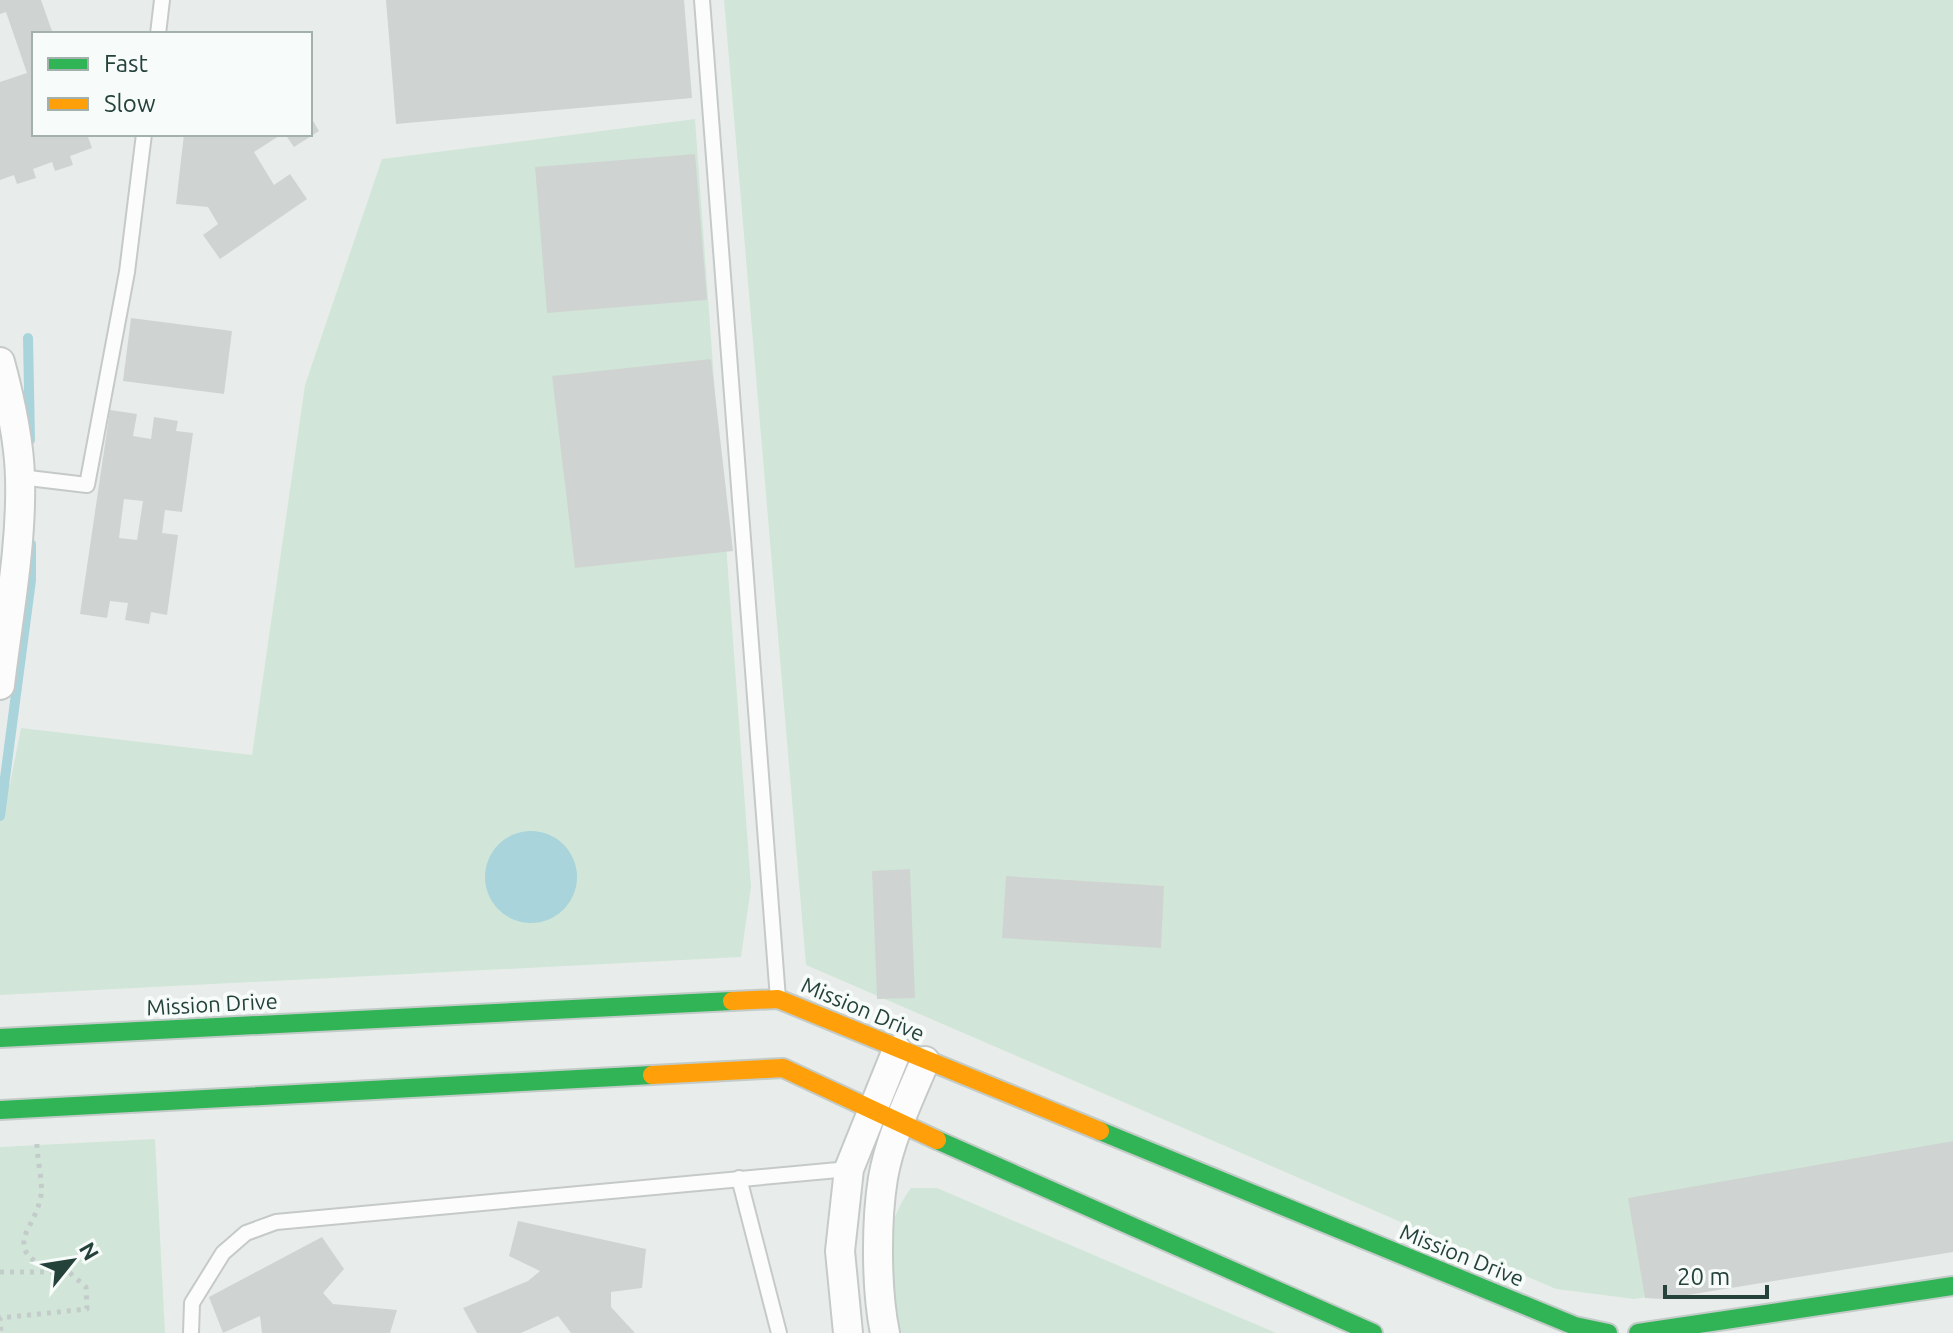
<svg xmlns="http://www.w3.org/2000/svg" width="1953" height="1333" font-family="Ubuntu,sans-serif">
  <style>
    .green { fill: #d1e6d8 }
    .water { fill: #a9d4db }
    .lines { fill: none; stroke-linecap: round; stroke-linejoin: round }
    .stream { stroke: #a9d4db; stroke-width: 10 }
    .building { fill: #cfd4d2; fill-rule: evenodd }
    .lane-casing { stroke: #c5cac8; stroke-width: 18 }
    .street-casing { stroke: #c5cac8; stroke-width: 32 }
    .fast-casing { stroke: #c3cbc8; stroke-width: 22 }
    .slow-casing { stroke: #c3cbc8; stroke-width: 22 }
    .path { stroke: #c3ccca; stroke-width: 5; stroke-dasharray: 4 6; stroke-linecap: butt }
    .lane { stroke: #fcfcfc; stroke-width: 14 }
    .street { stroke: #fcfcfc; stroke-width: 28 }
    .fast { stroke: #30b455; stroke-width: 18 }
    .slow { stroke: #ff9f0a; stroke-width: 18 }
    .labels { text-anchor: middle; stroke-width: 8; stroke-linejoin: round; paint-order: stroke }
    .street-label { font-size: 22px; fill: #24423a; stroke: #f7fbf9 }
  </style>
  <rect width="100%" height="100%" fill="#e8edeb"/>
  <g class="green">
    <polygon points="724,0 1953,0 1953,1251 1634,1299 1556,1289 806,965"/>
    <polygon points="695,119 751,887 741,957 0,995 0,786 10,784 21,728 252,755 305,385 382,159"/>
    <polygon points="155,1139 165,1333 0,1333 0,1147"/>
    <path d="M911 1188H937L1276 1333H890C884 1283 879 1230 911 1188Z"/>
  </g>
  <circle class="water" cx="531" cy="877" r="46"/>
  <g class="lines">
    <g class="stream">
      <polyline points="28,338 30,440"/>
      <polyline points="0,816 31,580 31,544"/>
    </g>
  </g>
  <g class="building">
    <polygon points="0,0 41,0 53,34 34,34 34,134 87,134 92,148 70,156 73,165 55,171 52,162 33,169 36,178 17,184 14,175 0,180 0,82 27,73 6,12 0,14"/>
    <polygon points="386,0 684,0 692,98 396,124"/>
    <polygon points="310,116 319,131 294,147 285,134 310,134"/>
    <polygon points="184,134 282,134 254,152 274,185 290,174 307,199 220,259 203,235 218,224 208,207 176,204"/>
    <polygon points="695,154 707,300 547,313 535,167"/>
    <polygon points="131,318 232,331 224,394 123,381"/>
    <polygon points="711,359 733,551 575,568 552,376"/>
    <path d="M110 410 137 414 133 436 151 439 154 417 178 421 176 431 193 433 182 512 165 510 162 533 178 535 167 615 151 612 149 624 125 620 128 603 110 601 107 618 80 614ZM124 499 143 501 137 540 119 538Z"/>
    <polygon points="910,869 915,998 877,999 872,871"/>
    <polygon points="1006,876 1164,886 1161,948 1002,938"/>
    <polygon points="1953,1141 1953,1252 1663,1299 1645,1298 1628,1198"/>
    <polygon points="518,1221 646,1249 642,1288 611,1292 611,1307 635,1333 571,1333 558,1316 521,1333 477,1333 463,1308 528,1281 540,1271 509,1256"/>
    <polygon points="322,1237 344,1269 323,1293 333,1304 397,1310 390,1333 262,1333 260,1316 223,1333 209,1297"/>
  </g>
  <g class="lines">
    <defs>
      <g id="lane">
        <polyline points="702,0 778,999"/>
        <polyline points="158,34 162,0"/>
        <polyline points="20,477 87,485 127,272 144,134"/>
        <polyline points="739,1178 779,1333"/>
        <polyline points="191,1333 192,1303 223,1253 246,1233 276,1222 849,1169"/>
      </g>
      <g id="street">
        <path d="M0 362C10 399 19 438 20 477 22 546 8 617 0 685"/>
        <polyline points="848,1333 840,1251 849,1169 897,1050"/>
        <path d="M885 1333C876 1290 876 1221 883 1178 890 1138 909 1099 925 1061"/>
      </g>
      <g id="fast">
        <polyline points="0,1038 732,1001"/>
        <polyline points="0,1110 652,1075"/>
        <polyline points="1100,1131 1575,1326 1608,1333"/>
        <polyline points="937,1140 1373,1333"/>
        <polyline points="1638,1333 1953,1286"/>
      </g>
      <g id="slow">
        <polyline points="732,1001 778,999 1100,1131"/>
        <polyline points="652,1075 783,1068 937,1140"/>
      </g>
    </defs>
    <use href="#lane" class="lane-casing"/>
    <use href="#street" class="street-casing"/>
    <use href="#fast" class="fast-casing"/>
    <use href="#slow" class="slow-casing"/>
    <g class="path">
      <path d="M37 1144C37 1160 43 1180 41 1195 36 1230 0 1246 50 1270"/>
      <polyline points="0,1272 69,1272 86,1287 87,1309 0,1318 1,1333"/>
    </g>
    <use href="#lane" class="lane"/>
    <use href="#street" class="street"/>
    <use href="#fast" class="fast"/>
    <use href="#slow" class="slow"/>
  </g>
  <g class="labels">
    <g class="street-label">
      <text transform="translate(212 1004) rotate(-3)" y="8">Mission Drive</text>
      <text transform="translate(863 1009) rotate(23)" y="8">Mission Drive</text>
      <text transform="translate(1462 1255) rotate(22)" y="8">Mission Drive</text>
    </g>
  </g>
  <rect x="32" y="32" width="280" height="104" fill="#f7fbf9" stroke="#a3b1ad" stroke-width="2"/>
  <rect x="48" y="58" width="40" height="12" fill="#30b455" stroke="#a3b1ad" stroke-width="2"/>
  <text x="104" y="72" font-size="24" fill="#24423a">Fast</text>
  <rect x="48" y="98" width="40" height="12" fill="#ff9f0a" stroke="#a3b1ad" stroke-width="2"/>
  <text x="104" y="112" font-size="24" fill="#24423a">Slow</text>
  <g transform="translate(72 1261) rotate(60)" stroke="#f7fbf9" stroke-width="6" paint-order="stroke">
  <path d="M0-6L14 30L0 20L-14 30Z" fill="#24423a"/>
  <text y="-12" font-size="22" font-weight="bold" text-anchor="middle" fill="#24423a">N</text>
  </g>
  <path d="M1665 1285v12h102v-12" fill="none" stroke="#24423a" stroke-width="4"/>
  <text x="1677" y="1285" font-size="24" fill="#24423a" stroke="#f7fbf9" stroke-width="6" paint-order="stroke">20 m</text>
</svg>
